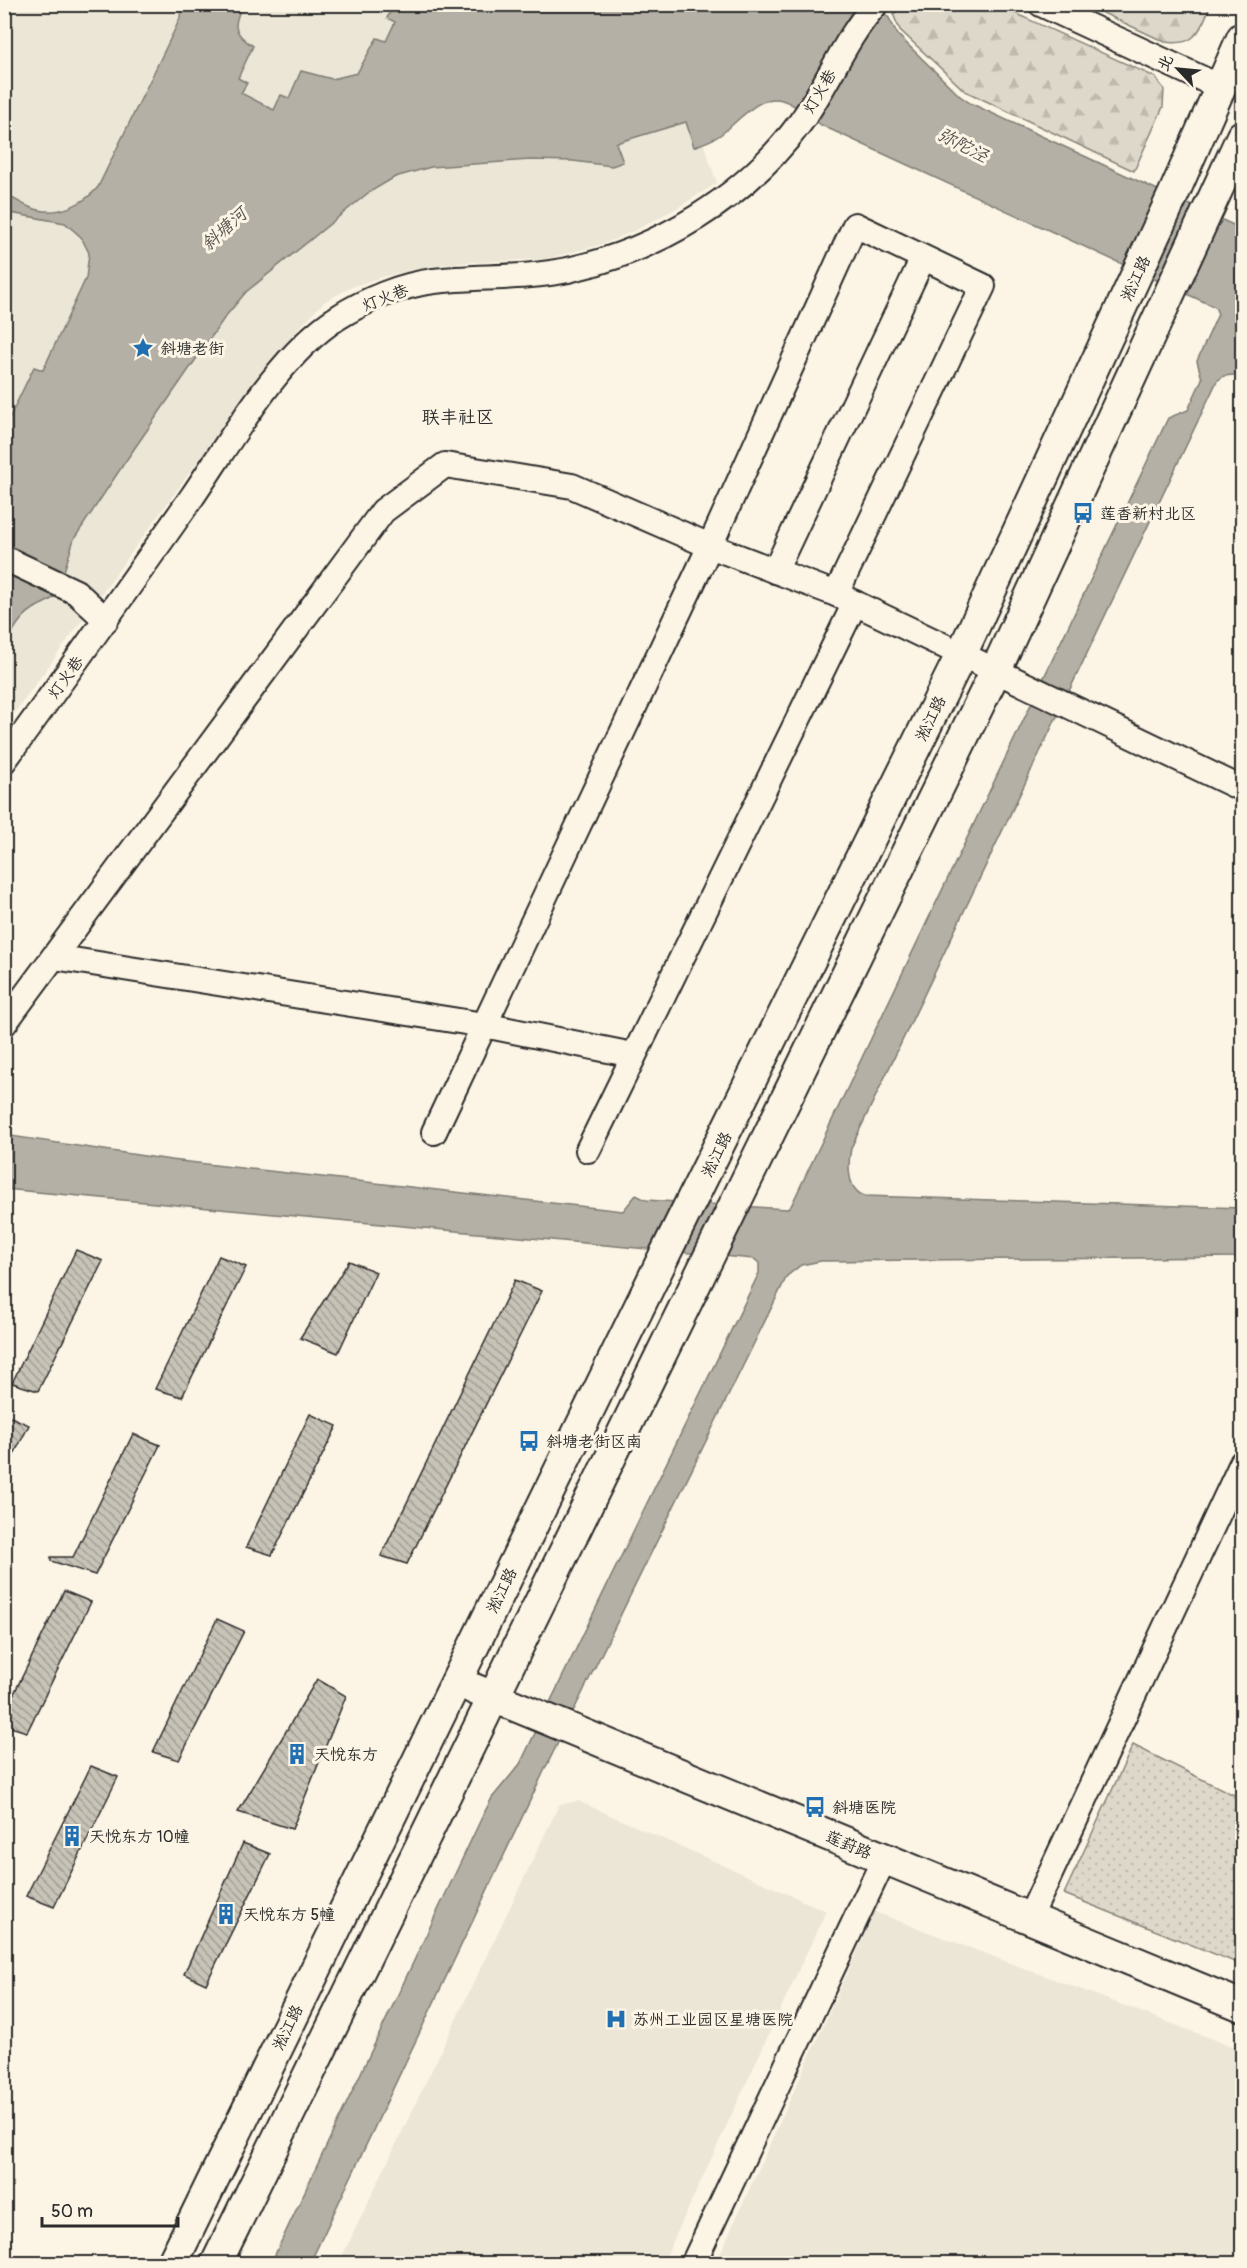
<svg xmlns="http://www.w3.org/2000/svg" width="1247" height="2268" font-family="Pangolin,'LXGW WenKai TC',sans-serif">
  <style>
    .built { fill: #ece6d7 }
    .forest { fill: url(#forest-firs); stroke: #84827a; stroke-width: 1.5 }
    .park { fill: url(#park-dots); stroke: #84827a; stroke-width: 1.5 }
    .water { fill: #b4b0a5; stroke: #7d7b74; stroke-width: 1.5 }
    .building { fill: url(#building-back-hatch); stroke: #2b2b2b; stroke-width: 1.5 }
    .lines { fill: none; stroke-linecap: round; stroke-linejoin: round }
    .minor-casing { stroke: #2b2b2b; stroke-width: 28 }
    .major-casing { stroke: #2b2b2b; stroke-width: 34 }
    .minor { stroke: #fcf5e5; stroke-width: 24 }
    .major { stroke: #fcf5e5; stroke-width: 30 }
    .labels { text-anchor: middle; stroke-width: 6; stroke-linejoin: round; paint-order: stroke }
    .street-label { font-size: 16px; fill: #2b2b2b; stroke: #fcf5e5 }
    .poi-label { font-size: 16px; fill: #2b2b2b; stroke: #fcf5e5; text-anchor: start }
    .water-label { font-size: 18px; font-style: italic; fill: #545350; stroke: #fcf5e5 }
    .neighbourhood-label { font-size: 18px; fill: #2b2b2b; stroke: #fcf5e5 }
  </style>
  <defs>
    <pattern id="forest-firs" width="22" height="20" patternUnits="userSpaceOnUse" patternTransform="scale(1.5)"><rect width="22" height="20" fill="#ded8ca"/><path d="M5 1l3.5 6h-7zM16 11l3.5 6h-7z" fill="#bfbaae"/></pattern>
    <pattern id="park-dots" width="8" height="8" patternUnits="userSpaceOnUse" patternTransform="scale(1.5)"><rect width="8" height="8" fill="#ded8ca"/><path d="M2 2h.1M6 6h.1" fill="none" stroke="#bfbaae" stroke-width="1.8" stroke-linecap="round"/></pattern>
    <pattern id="building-back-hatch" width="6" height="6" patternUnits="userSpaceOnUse" patternTransform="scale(1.5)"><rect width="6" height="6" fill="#c8c3b7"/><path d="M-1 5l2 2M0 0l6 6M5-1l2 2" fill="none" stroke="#a39f95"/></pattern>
  </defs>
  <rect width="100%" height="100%" fill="#fcf5e5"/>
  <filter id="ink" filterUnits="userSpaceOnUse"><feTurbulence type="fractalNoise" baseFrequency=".0167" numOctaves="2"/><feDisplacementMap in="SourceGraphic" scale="12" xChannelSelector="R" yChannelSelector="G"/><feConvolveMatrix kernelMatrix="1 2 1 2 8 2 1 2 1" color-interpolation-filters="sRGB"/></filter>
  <g filter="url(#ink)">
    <g class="built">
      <polygon points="5,5 517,5 687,95 717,183 679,207 636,230 603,244 546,259 455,263 426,267 386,276 354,286 324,302 299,328 266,368 5,726"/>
      <polygon points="578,1801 826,1911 663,2263 339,2263 559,1805"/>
      <polygon points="875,1912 1242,2050 1242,2263 716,2263"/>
    </g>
    <g class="forest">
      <polygon points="907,5 997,5 1155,77 1164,89 1163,107 1134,171 965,91 900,30 893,14"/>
      <path d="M1086 5H1211C1200 29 1197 47 1165 42Z"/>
    </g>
    <polygon class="park" points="1133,1745 1242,1799 1242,1965 1064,1894"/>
    <path class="water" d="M181 5H243C232 25 233 33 253 46L238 78 247 83 241 93 274 110 281 95 289 98 301 71 332 79 357 73 377 38 386 41 395 22 387 18 394 5H876L889 18 898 35 960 96 970 103 1242 229V374L1224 376 1217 381 851 1148C848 1163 846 1190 865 1196L1242 1208V1257L821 1261 801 1265 787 1276 545 1769 310 2263H271L482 1817 492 1798 520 1764 759 1273V1263L754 1259 5 1189V1135L171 1160 623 1211 636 1195 646 1200 787 1209 791 1206 1168 418 1188 410 1202 379 1197 361 1218 314 1215 307 821 125C809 117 796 104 782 100 759 93 736 124 720 135 712 141 702 143 694 147L686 122 616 143 623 162 612 166 573 161 530 160 431 167 395 177 368 193 246 292 225 317 123 465 74 539 57 594C50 603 41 603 32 610 19 618 12 633 5 646V427L34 367 43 370 86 278 89 253 81 237 65 223 5 212V194C15 199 27 208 39 210 61 215 85 203 98 187L176 27 180 18Z"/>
    <g class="building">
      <polygon points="76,1250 103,1261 38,1391 12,1383"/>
      <polygon points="219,1256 246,1267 182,1397 155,1389"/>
      <polygon points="349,1261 376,1272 338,1353 300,1338"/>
      <polygon points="515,1280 542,1291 407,1564 381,1556"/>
      <polygon points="4,1414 29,1425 4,1474"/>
      <polygon points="310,1414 337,1426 272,1555 246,1547"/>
      <polygon points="133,1434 160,1445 95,1575 51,1561 51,1557 73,1557"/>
      <polygon points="64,1591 91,1602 27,1732 4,1725 4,1714"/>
      <polygon points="217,1619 244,1631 179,1760 153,1752"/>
      <polygon points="317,1679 346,1696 292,1829 238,1812"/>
      <polygon points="91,1766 118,1777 54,1907 26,1896"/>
      <polygon points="243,1843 270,1854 206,1984 184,1974"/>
    </g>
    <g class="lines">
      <defs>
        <g id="minor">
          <polyline points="1041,4 1220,87"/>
          <polyline points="4,558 76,592 106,620"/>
          <polyline points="775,571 923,258"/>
          <path d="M4 761C68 673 130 585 192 497 231 440 279 355 337 318 365 300 401 285 434 281 478 276 524 279 568 270 658 250 745 198 800 123 828 85 844 39 876 4"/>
          <polyline points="54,957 484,1025 633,1055"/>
          <polyline points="4,1024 383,511 445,465 572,486 710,546 836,594 1242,789"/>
          <polyline points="434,1132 710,546 855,225 983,286 836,594"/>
          <polyline points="588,1150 855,603"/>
          <polyline points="1029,1919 1242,1463"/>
          <polyline points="693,2264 884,1859"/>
        </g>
        <g id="major">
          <polyline points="474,1689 1242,2006"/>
          <polyline points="172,2264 666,1252 962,653 1174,193 1242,38"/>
          <polyline points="216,2264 996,670 1242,136"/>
        </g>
      </defs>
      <use href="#minor" class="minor-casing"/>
      <use href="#major" class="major-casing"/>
      <use href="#minor" class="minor"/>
      <use href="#major" class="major"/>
    </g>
  </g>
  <defs>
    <symbol id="sight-bare" viewBox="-9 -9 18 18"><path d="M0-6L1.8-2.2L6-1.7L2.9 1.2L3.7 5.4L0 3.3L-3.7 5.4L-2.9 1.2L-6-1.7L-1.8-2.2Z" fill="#1f6fb2" stroke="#fcf5e5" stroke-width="2.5" paint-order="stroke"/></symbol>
    <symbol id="bus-bare" viewBox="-9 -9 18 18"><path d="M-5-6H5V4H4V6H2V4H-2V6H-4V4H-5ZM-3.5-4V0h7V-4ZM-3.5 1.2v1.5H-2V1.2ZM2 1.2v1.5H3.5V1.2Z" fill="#1f6fb2" stroke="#fcf5e5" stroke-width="2.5" paint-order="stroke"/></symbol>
    <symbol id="building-bare" viewBox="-9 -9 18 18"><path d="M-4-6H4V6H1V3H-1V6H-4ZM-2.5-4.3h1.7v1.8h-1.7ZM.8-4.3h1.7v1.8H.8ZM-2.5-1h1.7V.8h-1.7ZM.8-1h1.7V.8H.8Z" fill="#1f6fb2" stroke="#fcf5e5" stroke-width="2.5" paint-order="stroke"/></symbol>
    <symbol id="hospital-bare" viewBox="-9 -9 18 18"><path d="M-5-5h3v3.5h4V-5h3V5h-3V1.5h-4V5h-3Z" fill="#1f6fb2" stroke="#fcf5e5" stroke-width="2.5" paint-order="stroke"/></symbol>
  </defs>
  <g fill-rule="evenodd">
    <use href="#sight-bare" x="128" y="333" width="30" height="30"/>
    <use href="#bus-bare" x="1068" y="498" width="30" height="30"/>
    <use href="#bus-bare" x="514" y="1426" width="30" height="30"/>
    <use href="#building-bare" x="282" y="1739" width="30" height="30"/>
    <use href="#bus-bare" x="800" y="1792" width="30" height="30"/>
    <use href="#building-bare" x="57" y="1821" width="30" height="30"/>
    <use href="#building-bare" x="211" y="1899" width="30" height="30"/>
    <use href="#hospital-bare" x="601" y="2004" width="30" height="30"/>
  </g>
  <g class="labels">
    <g class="street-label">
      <text transform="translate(819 91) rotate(-59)" y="6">灯火巷</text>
      <text transform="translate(1135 278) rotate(-65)" y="6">淞江路</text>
      <text transform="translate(385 297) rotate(-21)" y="6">灯火巷</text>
      <text transform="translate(65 677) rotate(-54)" y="6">灯火巷</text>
      <text transform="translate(930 718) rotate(-64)" y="6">淞江路</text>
      <text transform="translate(716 1154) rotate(-64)" y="6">淞江路</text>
      <text transform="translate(501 1590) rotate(-64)" y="6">淞江路</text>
      <text transform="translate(849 1844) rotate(23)" y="6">莲葑路</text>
      <text transform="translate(287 2027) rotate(-64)" y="6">淞江路</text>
    </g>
    <g class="poi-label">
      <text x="160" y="354">斜塘老街</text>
      <text x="1100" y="519">莲香新村北区</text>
      <text x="546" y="1447">斜塘老街区南</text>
      <text x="314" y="1760">天悦东方</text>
      <text x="832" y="1813">斜塘医院</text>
      <text x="89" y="1842">天悦东方 10幢</text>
      <text x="243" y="1920">天悦东方 5幢</text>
      <text x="633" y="2025">苏州工业园区星塘医院</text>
    </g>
    <g class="water-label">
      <text transform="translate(963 145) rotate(27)" y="6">弥陀泾</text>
      <text transform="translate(224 229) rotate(-42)" y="6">斜塘河</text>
    </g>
    <g class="neighbourhood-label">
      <text x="458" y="423">联丰社区</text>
    </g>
  </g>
  <rect width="1247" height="2268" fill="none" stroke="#fcf5e5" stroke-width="24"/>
  <rect x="12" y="12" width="1223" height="2244" fill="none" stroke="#2b2b2b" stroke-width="2" filter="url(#ink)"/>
  <g transform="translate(1178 69) rotate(296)" stroke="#fcf5e5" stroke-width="4.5" paint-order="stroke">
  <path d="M0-4.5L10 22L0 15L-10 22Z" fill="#2b2b2b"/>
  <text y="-9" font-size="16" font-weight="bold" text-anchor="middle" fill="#2b2b2b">北</text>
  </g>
  <path d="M42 2217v9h136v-9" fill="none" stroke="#2b2b2b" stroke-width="3"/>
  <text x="51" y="2217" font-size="18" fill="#2b2b2b" stroke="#fcf5e5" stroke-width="4.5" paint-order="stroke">50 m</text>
</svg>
